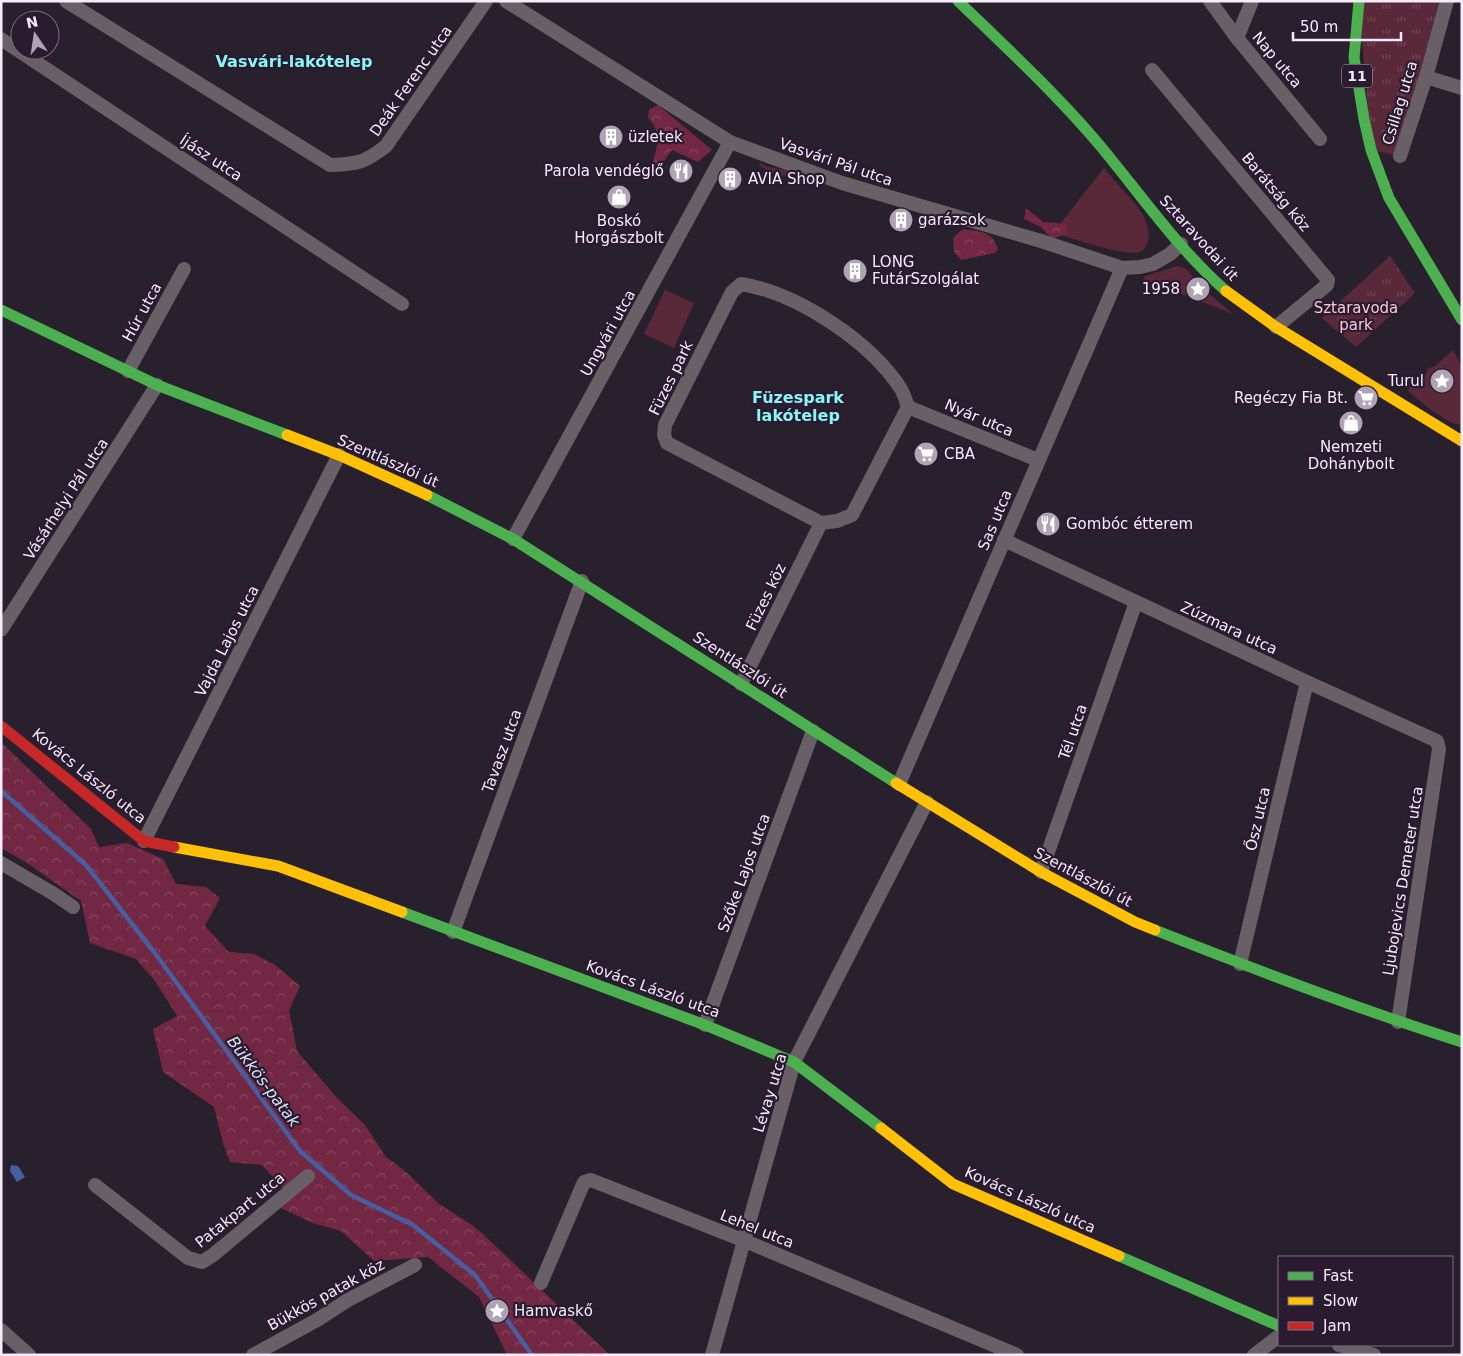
<svg xmlns="http://www.w3.org/2000/svg" width="1463" height="1356" font-family="'DejaVu Sans',sans-serif">
  <style>
    .grass { fill: #5a2939 }
    .forest { fill: url(#forest-crowns) }
    .park { fill: url(#park-tufts) }
    .water { fill: url(#water-ripples) }
    .lines { fill: none; stroke-linecap: round; stroke-linejoin: round }
    .stream { stroke: #475ea1; stroke-width: 4.5 }
    .street { stroke: #695f67; stroke-width: 14 }
    .fast { stroke: #4caf50; stroke-width: 11 }
    .slow { stroke: #ffc107; stroke-width: 11 }
    .jam { stroke: #c62828; stroke-width: 11 }
    .labels { text-anchor: middle; stroke-width: 4.5; stroke-linejoin: round; paint-order: stroke }
    .shield { fill: #2a1b31; stroke: #b9adbe; stroke-width: 1 }
    .shield-label { font-size: 14px; font-weight: bold; fill: #f6ebfb }
    .street-label { font-size: 15px; fill: #f6ebfb; stroke: #2a1b31 }
    .poi-label { font-size: 15px; fill: #f6ebfb; stroke: #2a1b31; text-anchor: start }
    .park-label { font-size: 15px; fill: #fbc8d4; stroke: #2a1b31 }
    .neighbourhood-label { font-size: 16px; font-weight: bold; fill: #89f5f5; stroke: #2a1b31 }
    .water-label { font-size: 16px; font-style: italic; fill: #d9e2f6; stroke: #2a1b31 }
  </style>
  <defs>
    <pattern id="forest-crowns" width="20" height="18" patternUnits="userSpaceOnUse" patternTransform="scale(1.25)"><rect width="20" height="18" fill="#722842"/><path d="M2 6a3 3 0 1 1 6 0M12 15a3 3 0 1 1 6 0" fill="none" stroke="#87475e"/></pattern>
    <pattern id="park-tufts" width="24" height="20" patternUnits="userSpaceOnUse" patternTransform="scale(1.25)"><rect width="24" height="20" fill="#5a2939"/><path d="M3 7l-1-3M5 7V3M7 7l1-3M15 17l-1-3M17 17v-4M19 17l1-3" fill="none" stroke="#724857"/></pattern>
    <pattern id="water-ripples" width="26" height="14" patternUnits="userSpaceOnUse" patternTransform="scale(1.25)"><rect width="26" height="14" fill="#475ea1"/><path d="M2 4q2-2 4 0t4 0M15 11q2-2 4 0t4 0" fill="none" stroke="#6275af"/></pattern>
  </defs>
  <rect width="100%" height="100%" fill="#28202c"/>
  <g class="grass">
    <polygon points="760,163 769,167 789,171 790,176 779,175 759,166"/>
    <path d="M1104 168C1116 183 1133 199 1143 215 1147 222 1150 233 1148 241 1147 244 1145 249 1142 251 1129 259 1070 237 1053 233Z"/>
    <polygon points="1178,266 1185,268 1207,292 1233,314 1143,279 1145,276"/>
    <polygon points="665,290 694,303 674,348 644,334"/>
    <path d="M1453 350 1462 367V425C1447 425 1419 400 1407 390L1426 374 1427 369 1435 366Z"/>
  </g>
  <g class="forest">
    <path d="M658 105 712 150 698 162 672 150 655 173 651 167C657 150 663 132 648 118L649 110Z"/>
    <polygon points="1026,208 1043,222 1067,224 1068,233 1052,239 1041,227 1024,219"/>
    <path d="M963 229C980 232 992 230 998 249L995 253 961 260 954 252 953 238Z"/>
    <polygon points="1,742 91,829 99,847 127,843 163,859 176,884 206,887 220,898 205,926 229,952 254,954 275,965 300,986 289,1010 297,1051 337,1098 365,1125 386,1157 405,1171 439,1204 472,1225 484,1235 610,1355 507,1355 479,1297 428,1257 374,1261 341,1231 313,1223 281,1208 282,1187 262,1165 230,1162 223,1143 214,1107 163,1072 153,1029 177,1016 155,981 136,959 90,943 81,901 27,863 1,848"/>
  </g>
  <g class="park">
    <polygon points="1359,1 1447,1 1400,156 1371,150"/>
    <polygon points="1390,256 1415,293 1356,347 1322,318"/>
  </g>
  <polygon class="water" points="11,1165 18,1166 25,1177 17,1182 10,1171"/>
  <g class="lines">
    <polyline class="stream" points="1,791 86,865 154,952 300,1151 351,1195 413,1225 475,1275 532,1355"/>
    <g class="street">
      <path d="M66 1 330 165C358 164 364 163 386 146L486 1"/>
      <polyline points="506,1 730,142 842,183 1041,241 1122,268 1140,267 1153,264 1170,254 1181,244"/>
      <polyline points="1210,1 1237,38 1320,139"/>
      <polyline points="1237,38 1252,1"/>
      <polyline points="1,39 402,304"/>
      <polyline points="1152,70 1328,280 1327,285 1276,327"/>
      <polyline points="1426,77 1462,88"/>
      <polyline points="1400,156 1426,77 1447,1"/>
      <path d="M741 284C797 293 870 341 901 389 904 394 906 401 908 407L852 515 837 521 821 523 667 443 664 435 665 425 732 292Z"/>
      <polyline points="128,371 184,269"/>
      <polyline points="908,407 1038,460"/>
      <polyline points="513,539 730,142"/>
      <polyline points="1004,540 1307,682 1437,741 1439,749 1398,1022"/>
      <polyline points="1,630 157,385"/>
      <polyline points="741,684 821,523"/>
      <polyline points="899,784 1122,268"/>
      <polyline points="144,841 339,455"/>
      <polyline points="1,863 54,894 73,907"/>
      <polyline points="1041,872 1136,602"/>
      <polyline points="453,932 582,581"/>
      <polyline points="1240,964 1307,682"/>
      <polyline points="705,1025 813,731"/>
      <polyline points="95,1185 188,1258 202,1262 213,1255 308,1176"/>
      <polyline points="541,1283 584,1182 591,1180 745,1241 1017,1355"/>
      <polyline points="1,1330 29,1355"/>
      <polyline points="1339,1345 1374,1355"/>
      <polyline points="253,1355 317,1320 348,1300 415,1265"/>
      <polyline points="712,1355 794,1062 927,802"/>
      <polyline points="1254,1355 1279,1336"/>
    </g>
    <g class="fast">
      <path d="M958 1C1006 47 1054 92 1097 142 1139 192 1177 248 1226 291"/>
      <polyline points="1359,1 1354,58 1364,119 1371,150 1389,198 1462,320"/>
      <polyline points="1,310 157,385 287,435"/>
      <polyline points="427,495 513,539 896,783"/>
      <polyline points="402,912 705,1025 794,1062 881,1128"/>
      <path d="M1155 930C1256 970 1358 1009 1462 1042"/>
      <polyline points="1119,1256 1279,1326"/>
    </g>
    <g class="slow">
      <polyline points="1226,291 1276,327 1462,441"/>
      <polyline points="287,435 339,455 427,495"/>
      <polyline points="896,783 1041,872 1135,922 1155,930"/>
      <polyline points="174,847 278,866 402,912"/>
      <polyline points="881,1128 953,1184 1119,1256"/>
    </g>
    <polyline class="jam" points="1,726 144,841 174,847"/>
  </g>
  <defs>
    <symbol id="building-disc" viewBox="-11 -11 22 22"><circle r="9.5" fill="#aea4b3" stroke="#2a1b31"/><path d="M-4-6H4V6H1V3H-1V6H-4ZM-2.5-4.3h1.7v1.8h-1.7ZM.8-4.3h1.7v1.8H.8ZM-2.5-1h1.7V.8h-1.7ZM.8-1h1.7V.8H.8Z" fill="#fff"/></symbol>
    <symbol id="restaurant-disc" viewBox="-11 -11 22 22"><circle r="9.5" fill="#aea4b3" stroke="#2a1b31"/><path d="M-5-6h1v4h1v-4h1v4h1v-4h1v5L-1.5 .5V6h-2V.5L-5-1ZM5-6V6H3V1.5H1.5Q1.5-4 5-6Z" fill="#fff"/></symbol>
    <symbol id="shop-disc" viewBox="-11 -11 22 22"><circle r="9.5" fill="#aea4b3" stroke="#2a1b31"/><path d="M-5-2.5h2.3a2.7 3.5 0 0 1 5.4 0H5L5.5 6h-11ZM-1.5-2.5h3a1.5 2.3 0 0 0-3 0Z" fill="#fff"/></symbol>
    <symbol id="sight-disc" viewBox="-11 -11 22 22"><circle r="9.5" fill="#aea4b3" stroke="#2a1b31"/><path d="M0-6L1.8-2.2L6-1.7L2.9 1.2L3.7 5.4L0 3.3L-3.7 5.4L-2.9 1.2L-6-1.7L-1.8-2.2Z" fill="#fff"/></symbol>
    <symbol id="supermarket-disc" viewBox="-11 -11 22 22"><circle r="9.5" fill="#aea4b3" stroke="#2a1b31"/><path d="M-6-5.5h2.5l.6 2H6L4.5 2H-2.5L-4.4-4H-6ZM-1.5 3.2a1.3 1.3 0 1 0 .1 0ZM3 3.2a1.3 1.3 0 1 0 .1 0Z" fill="#fff"/></symbol>
  </defs>
  <g fill-rule="evenodd">
    <use href="#building-disc" x="597" y="123" width="28" height="28"/>
    <use href="#restaurant-disc" x="667" y="157" width="28" height="28"/>
    <use href="#building-disc" x="716" y="165" width="28" height="28"/>
    <use href="#shop-disc" x="605" y="183" width="28" height="28"/>
    <use href="#building-disc" x="887" y="206" width="28" height="28"/>
    <use href="#building-disc" x="841" y="257" width="28" height="28"/>
    <use href="#sight-disc" x="1184" y="275" width="28" height="28"/>
    <use href="#sight-disc" x="1428" y="367" width="28" height="28"/>
    <use href="#supermarket-disc" x="1352" y="384" width="28" height="28"/>
    <use href="#shop-disc" x="1337" y="409" width="28" height="28"/>
    <use href="#supermarket-disc" x="912" y="440" width="28" height="28"/>
    <use href="#restaurant-disc" x="1034" y="510" width="28" height="28"/>
    <use href="#sight-disc" x="483" y="1297" width="28" height="28"/>
  </g>
  <g class="labels">
    <rect class="shield" x="1342" y="64.5" width="30" height="23" rx="4"/>
    <g class="shield-label">
      <text x="1357" y="81">11</text>
    </g>
    <g class="street-label">
      <text transform="translate(1277 60) rotate(50)" y="5">Nap utca</text>
      <text transform="translate(411 81) rotate(-55)" y="5">Deák Ferenc utca</text>
      <text transform="translate(1400 103) rotate(-73)" y="5">Csillag utca</text>
      <text transform="translate(211 158) rotate(33)" y="5">Íjász utca</text>
      <text transform="translate(836 162) rotate(19)" y="5">Vasvári Pál utca</text>
      <text transform="translate(1276 192) rotate(50)" y="5">Barátság köz</text>
      <text transform="translate(1199 238) rotate(48)" y="5">Sztaravodai út</text>
      <text transform="translate(142 312) rotate(-61)" y="5">Húr utca</text>
      <text transform="translate(608 333) rotate(-61)" y="5">Ungvári utca</text>
      <text transform="translate(671 378) rotate(-64)" y="5">Füzes park</text>
      <text transform="translate(979 418) rotate(23)" y="5">Nyár utca</text>
      <text transform="translate(388 461) rotate(24)" y="5">Szentlászlói út</text>
      <text transform="translate(66 499) rotate(-57)" y="5">Vásárhelyi Pál utca</text>
      <text transform="translate(995 520) rotate(-67)" y="5">Sas utca</text>
      <text transform="translate(766 597) rotate(-64)" y="5">Füzes köz</text>
      <text transform="translate(1229 628) rotate(25)" y="5">Zúzmara utca</text>
      <text transform="translate(227 641) rotate(-63)" y="5">Vajda Lajos utca</text>
      <text transform="translate(740 665) rotate(33)" y="5">Szentlászlói út</text>
      <text transform="translate(1073 732) rotate(-71)" y="5">Tél utca</text>
      <text transform="translate(502 751) rotate(-70)" y="5">Tavasz utca</text>
      <text transform="translate(89 776) rotate(39)" y="5">Kovács László utca</text>
      <text transform="translate(1258 819) rotate(-77)" y="5">Ősz utca</text>
      <text transform="translate(744 873) rotate(-70)" y="5">Szőke Lajos utca</text>
      <text transform="translate(1083 877) rotate(28)" y="5">Szentlászlói út</text>
      <text transform="translate(1403 881) rotate(-81)" y="5">Ljubojevics Demeter utca</text>
      <text transform="translate(653 989) rotate(20)" y="5">Kovács László utca</text>
      <text transform="translate(770 1093) rotate(-73)" y="5">Lévay utca</text>
      <text transform="translate(1030 1200) rotate(24)" y="5">Kovács László utca</text>
      <text transform="translate(240 1210) rotate(-39)" y="5">Patakpart utca</text>
      <text transform="translate(757 1229) rotate(22)" y="5">Lehel utca</text>
      <text transform="translate(326 1295) rotate(-29)" y="5">Bükkös patak köz</text>
    </g>
    <g class="poi-label">
      <text x="628" y="142">üzletek</text>
      <text x="664" y="176" text-anchor="end">Parola vendéglő</text>
      <text x="748" y="184">AVIA Shop</text>
      <text x="918" y="225">garázsok</text>
      <text x="619" y="226" text-anchor="middle">Boskó<tspan x="619" dy="17">Horgászbolt</tspan></text>
      <text x="872" y="267">LONG<tspan x="872" dy="17">FutárSzolgálat</tspan></text>
      <text x="1180" y="294" text-anchor="end">1958</text>
      <text x="1424" y="386" text-anchor="end">Turul</text>
      <text x="1348" y="403" text-anchor="end">Regéczy Fia Bt.</text>
      <text x="1351" y="452" text-anchor="middle">Nemzeti<tspan x="1351" dy="17">Dohánybolt</tspan></text>
      <text x="944" y="459">CBA</text>
      <text x="1066" y="529">Gombóc étterem</text>
      <text x="514" y="1316">Hamvaskő</text>
    </g>
    <g class="park-label">
      <text x="1356" y="313">Sztaravoda<tspan x="1356" dy="17">park</tspan></text>
    </g>
    <g class="neighbourhood-label">
      <text x="294" y="67">Vasvári-lakótelep</text>
      <text x="798" y="403">Füzespark<tspan x="798" dy="18">lakótelep</tspan></text>
    </g>
    <g class="water-label">
      <text transform="translate(264 1081) rotate(53)" y="6">Bükkös-patak</text>
    </g>
  </g>
  <rect width="1463" height="1356" fill="none" stroke="#f6ebfb" stroke-width="5"/>
  <rect x="1278" y="1256" width="175" height="90" fill="#2a1b31" stroke="#7c6e82"/>
  <rect x="1288" y="1272" width="25" height="8" fill="#4caf50" stroke="#7c6e82"/>
  <text x="1323" y="1281" font-size="15" fill="#f6ebfb">Fast</text>
  <rect x="1288" y="1297" width="25" height="8" fill="#ffc107" stroke="#7c6e82"/>
  <text x="1323" y="1306" font-size="15" fill="#f6ebfb">Slow</text>
  <rect x="1288" y="1322" width="25" height="8" fill="#c62828" stroke="#7c6e82"/>
  <text x="1323" y="1331" font-size="15" fill="#f6ebfb">Jam</text>
  <g transform="translate(35 35) rotate(347)"><circle r="24" fill="#2a1b31" stroke="#7c6e82"/>
  <path d="M0-4L9 19L0 12L-9 19Z" fill="#aea4b3"/>
  <text y="-8" font-size="14" font-weight="bold" text-anchor="middle" fill="#f6ebfb">N</text>
  </g>
  <path d="M1293 32v8h108v-8" fill="none" stroke="#f6ebfb" stroke-width="2.5"/>
  <text x="1300" y="32" font-size="15" fill="#f6ebfb" stroke="#2a1b31" stroke-width="4" paint-order="stroke">50 m</text>
</svg>
